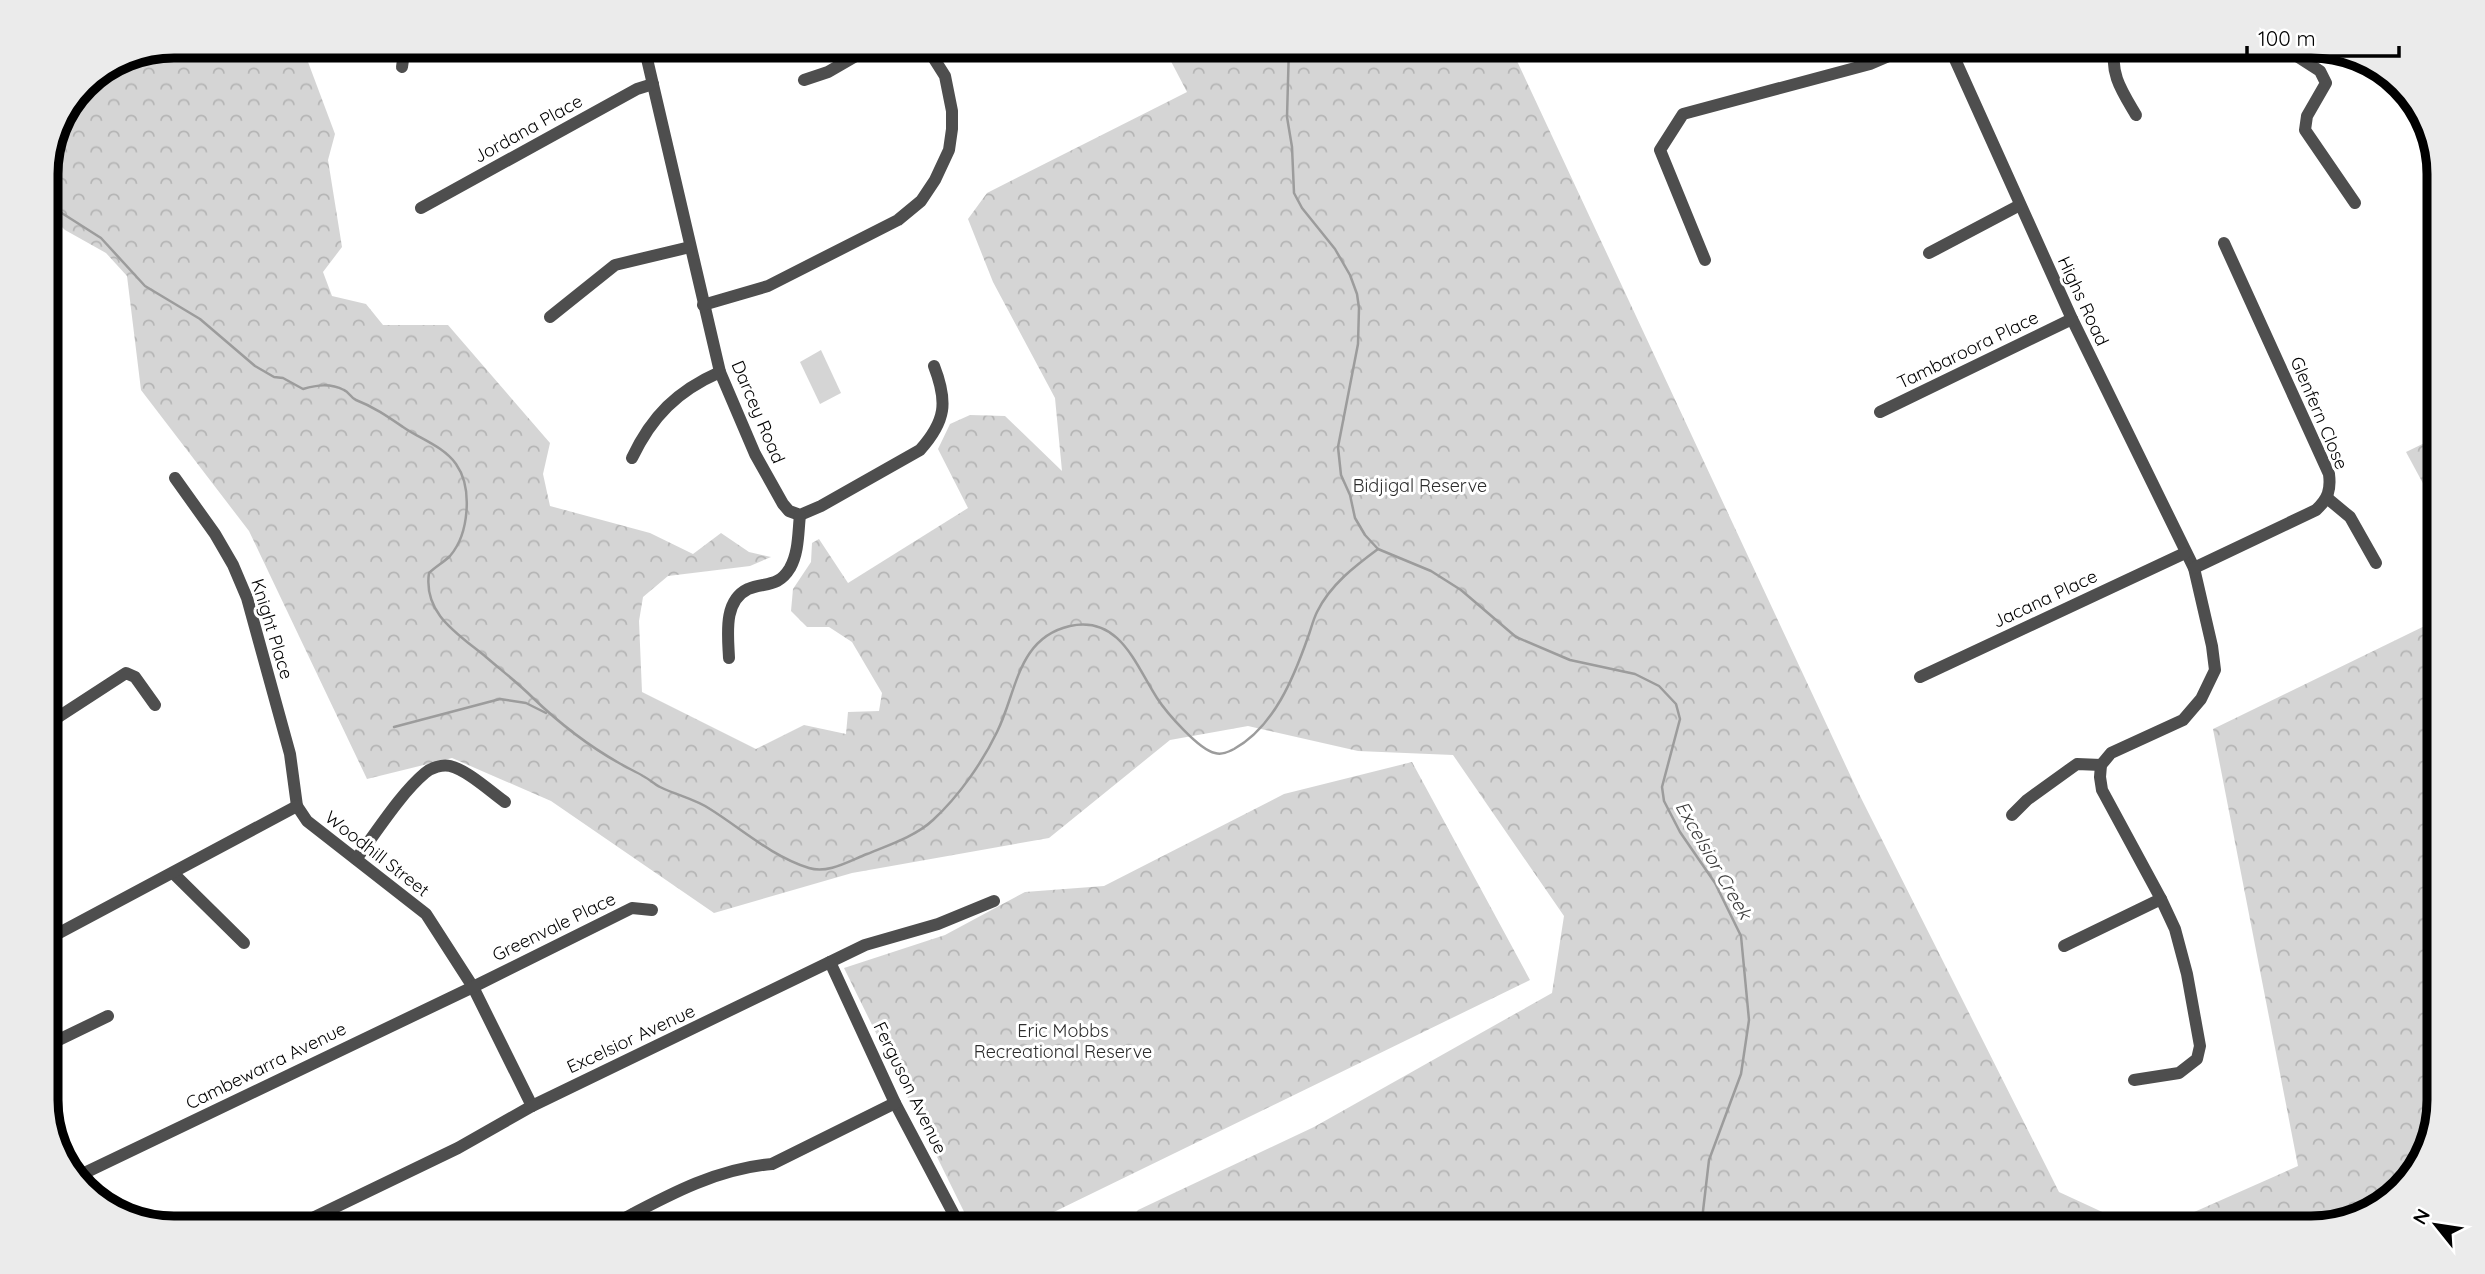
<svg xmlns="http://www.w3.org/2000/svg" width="2485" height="1274" font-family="Quicksand,sans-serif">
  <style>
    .forest { fill: url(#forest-crowns) }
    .pitch { fill: #d5d5d5 }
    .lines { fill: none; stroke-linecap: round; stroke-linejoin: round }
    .stream { stroke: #9c9c9c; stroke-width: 2.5 }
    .minor { stroke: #4e4e4e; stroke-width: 12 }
    .labels { text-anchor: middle; stroke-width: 6; stroke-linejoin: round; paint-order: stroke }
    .street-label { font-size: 18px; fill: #000; stroke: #fff }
    .park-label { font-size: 18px; fill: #2c2c2c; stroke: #fff }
    .water-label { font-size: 19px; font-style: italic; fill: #3d3d3d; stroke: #fff }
    .rim { fill: none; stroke: #000; stroke-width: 9 }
  </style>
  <defs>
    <pattern id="forest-crowns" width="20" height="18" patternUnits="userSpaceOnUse" patternTransform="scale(1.75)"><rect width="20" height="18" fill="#d5d5d5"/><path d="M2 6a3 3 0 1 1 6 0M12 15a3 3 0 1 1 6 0" fill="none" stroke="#b5b5b5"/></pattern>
  </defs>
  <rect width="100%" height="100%" fill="#fff"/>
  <g class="forest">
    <polygon points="174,46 302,46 335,134 328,160 342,247 323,272 332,296 366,304 383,325 448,325 550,443 543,474 550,506 650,533 693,554 721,533 749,552 771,557 750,566 668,576 643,597 639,621 642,692 756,749 804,725 846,734 848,712 879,711 882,693 852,642 829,627 807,627 791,611 793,589 811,562 812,543 819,539 848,583 968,508 938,449 950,424 970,415 1005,416 1062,471 1055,398 993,282 968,219 987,193 1187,92 1163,46 1510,46 1859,794 2059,1192 2137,1228 1123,1228 1138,1210 1314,1127 1552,993 1564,916 1453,755 1358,751 1248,726 1170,740 1049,838 852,873 714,913 551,801 452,758 367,779 249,531 141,390 127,276 106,253 65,230 46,212 46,166 83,83 125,55"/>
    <polygon points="2439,436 2439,513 2406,452"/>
    <polygon points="2439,619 2439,1100 2426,1157 2382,1207 2312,1228 2158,1228 2298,1166 2213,729"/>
    <polygon points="1412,762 1530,980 1021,1228 972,1228 844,968 945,935 1025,892 1104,886 1284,794"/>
  </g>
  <polygon class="pitch" points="821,350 841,393 820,404 800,362"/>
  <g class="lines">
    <g class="stream">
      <polyline points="1289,46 1287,117 1292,147 1294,193 1302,208 1335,249 1350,275 1357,294 1359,308 1358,344 1338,447 1341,475 1350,495 1355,518 1365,535 1378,549 1431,571 1461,590 1516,637 1570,660 1635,674 1659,686 1676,704 1680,719 1662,787 1664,801 1680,832 1715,883 1741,936 1749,1020 1741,1074 1709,1160 1701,1228"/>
      <path d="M46 203 101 238 145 286 200 319 255 366 274 377 283 378 303 389C317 385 330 383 344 390 349 392 351 398 356 400 374 407 387 416 403 427 420 439 443 446 456 464 473 488 469 534 450 556 444 562 435 567 429 573 423 614 458 634 486 657 501 670 518 683 532 697 558 722 587 745 619 763 627 768 635 771 643 776 649 779 654 784 660 787 676 795 695 799 710 809 742 829 771 856 809 868 828 874 849 861 867 854 889 845 916 836 933 820 959 796 982 763 997 732 1017 692 1017 638 1070 626 1120 615 1136 666 1157 698 1166 712 1199 750 1215 753 1222 755 1228 752 1234 749 1274 727 1294 677 1308 637 1311 629 1313 620 1317 612 1330 585 1355 566 1378 549"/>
      <polyline points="394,727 500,699 526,703 546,713"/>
    </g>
    <g class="minor">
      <path d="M644 46 720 372 755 454 783 504 789 511 800 515 821 506 920 450C946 421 948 402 934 366"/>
      <polyline points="1949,46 2072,319 2194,568 2212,646 2215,670 2201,699 2183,720 2111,753 2101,765 2100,777 2102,790 2161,899 2175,929 2187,974 2200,1046 2197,1059 2179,1073 2134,1080"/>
      <path d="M2116 46C2108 72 2123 93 2136 115"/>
      <polyline points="2281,46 2320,71 2326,83 2307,116 2305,130 2355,203"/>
      <polyline points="402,67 405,46"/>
      <polyline points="804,80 828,72 873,46"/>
      <polyline points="421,208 637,89 653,84"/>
      <polyline points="1929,253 2020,205"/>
      <polyline points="1705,260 1660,150 1683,114 1870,64 1912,46"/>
      <polyline points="703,305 768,286 898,220 921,201 935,180 949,150 952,129 952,111 945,76 926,46"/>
      <polyline points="550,317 615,265 690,247"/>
      <polyline points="2438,330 2439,328"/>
      <polyline points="46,362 55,371"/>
      <polyline points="1880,412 2072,319"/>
      <path d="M632 458C652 416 677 391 720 372"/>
      <polyline points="175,478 215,534 233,565 247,598 290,754 297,806 307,821 426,914 473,987 532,1106"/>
      <polyline points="2327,498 2350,517 2376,563"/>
      <path d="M2194 568 2316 510C2328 499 2331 490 2329 474L2224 243"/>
      <path d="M729 658C728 635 723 601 748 589 765 582 778 588 790 568 799 552 798 532 800 515"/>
      <polyline points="1920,677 2185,553"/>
      <polyline points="46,725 126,673 135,677 155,705"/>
      <polyline points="2012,815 2027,800 2077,764 2101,765"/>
      <path d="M356 859C376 833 400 794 425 773 431 768 442 764 450 766 467 770 491 792 505 802"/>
      <polyline points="173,873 244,943"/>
      <polyline points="46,940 297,806"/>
      <polyline points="2064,946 2161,899"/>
      <polyline points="830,962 895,1103 961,1228"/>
      <polyline points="46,1046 108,1016"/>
      <polyline points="74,1178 473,987 632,908 652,910"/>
      <polyline points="633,1214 640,1228"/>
      <polyline points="292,1228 458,1148 532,1106 865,945 938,924 994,901"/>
      <path d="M606 1228C658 1201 711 1169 772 1164L895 1103"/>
    </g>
  </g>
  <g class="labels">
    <g class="street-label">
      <text transform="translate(528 129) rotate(-29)" y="6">Jordana Place</text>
      <text transform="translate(2083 301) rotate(65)" y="6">Highs Road</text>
      <text transform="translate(1968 350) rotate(-26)" y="6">Tambaroora Place</text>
      <text transform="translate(758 412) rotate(67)" y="6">Darcey Road</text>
      <text transform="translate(2319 413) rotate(67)" y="6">Glenfern Close</text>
      <text transform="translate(2045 599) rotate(-25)" y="6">Jacana Place</text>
      <text transform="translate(272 629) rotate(73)" y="6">Knight Place</text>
      <text transform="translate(377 854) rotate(38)" y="6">Woodhill Street</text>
      <text transform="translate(554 927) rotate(-26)" y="6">Greenvale Place</text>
      <text transform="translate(631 1039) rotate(-25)" y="6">Excelsior Avenue</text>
      <text transform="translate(266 1066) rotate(-26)" y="6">Cambewarra Avenue</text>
      <text transform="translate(910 1088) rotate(64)" y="6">Ferguson Avenue</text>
    </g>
    <g class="park-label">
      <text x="1420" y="492">Bidjigal Reserve</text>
      <text x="1063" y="1037">Eric Mobbs<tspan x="1063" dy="21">Recreational Reserve</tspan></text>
    </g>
    <g class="water-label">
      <text transform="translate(1714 860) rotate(60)" y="7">Excelsior Creek</text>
    </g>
  </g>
  <path d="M0 0H2485V1274H0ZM174 58H2311A116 116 0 0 1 2427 174V1100A116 116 0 0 1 2311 1216H174A116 116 0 0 1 58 1100V174A116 116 0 0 1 174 58Z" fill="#ebebeb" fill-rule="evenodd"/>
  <path class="rim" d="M174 58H2311A116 116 0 0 1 2427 174V1100A116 116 0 0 1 2311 1216H174A116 116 0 0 1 58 1100V174A116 116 0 0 1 174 58Z"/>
  <g transform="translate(2436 1225) rotate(300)" stroke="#ffffff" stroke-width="5" paint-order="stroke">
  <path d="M0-5L12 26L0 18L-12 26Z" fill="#000000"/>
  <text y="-10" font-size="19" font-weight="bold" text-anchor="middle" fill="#000000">N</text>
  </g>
  <path d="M2247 46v10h152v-10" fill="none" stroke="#000000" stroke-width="3.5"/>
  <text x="2258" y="46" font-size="21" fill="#000000" stroke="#ffffff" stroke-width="5" paint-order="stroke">100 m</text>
</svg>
